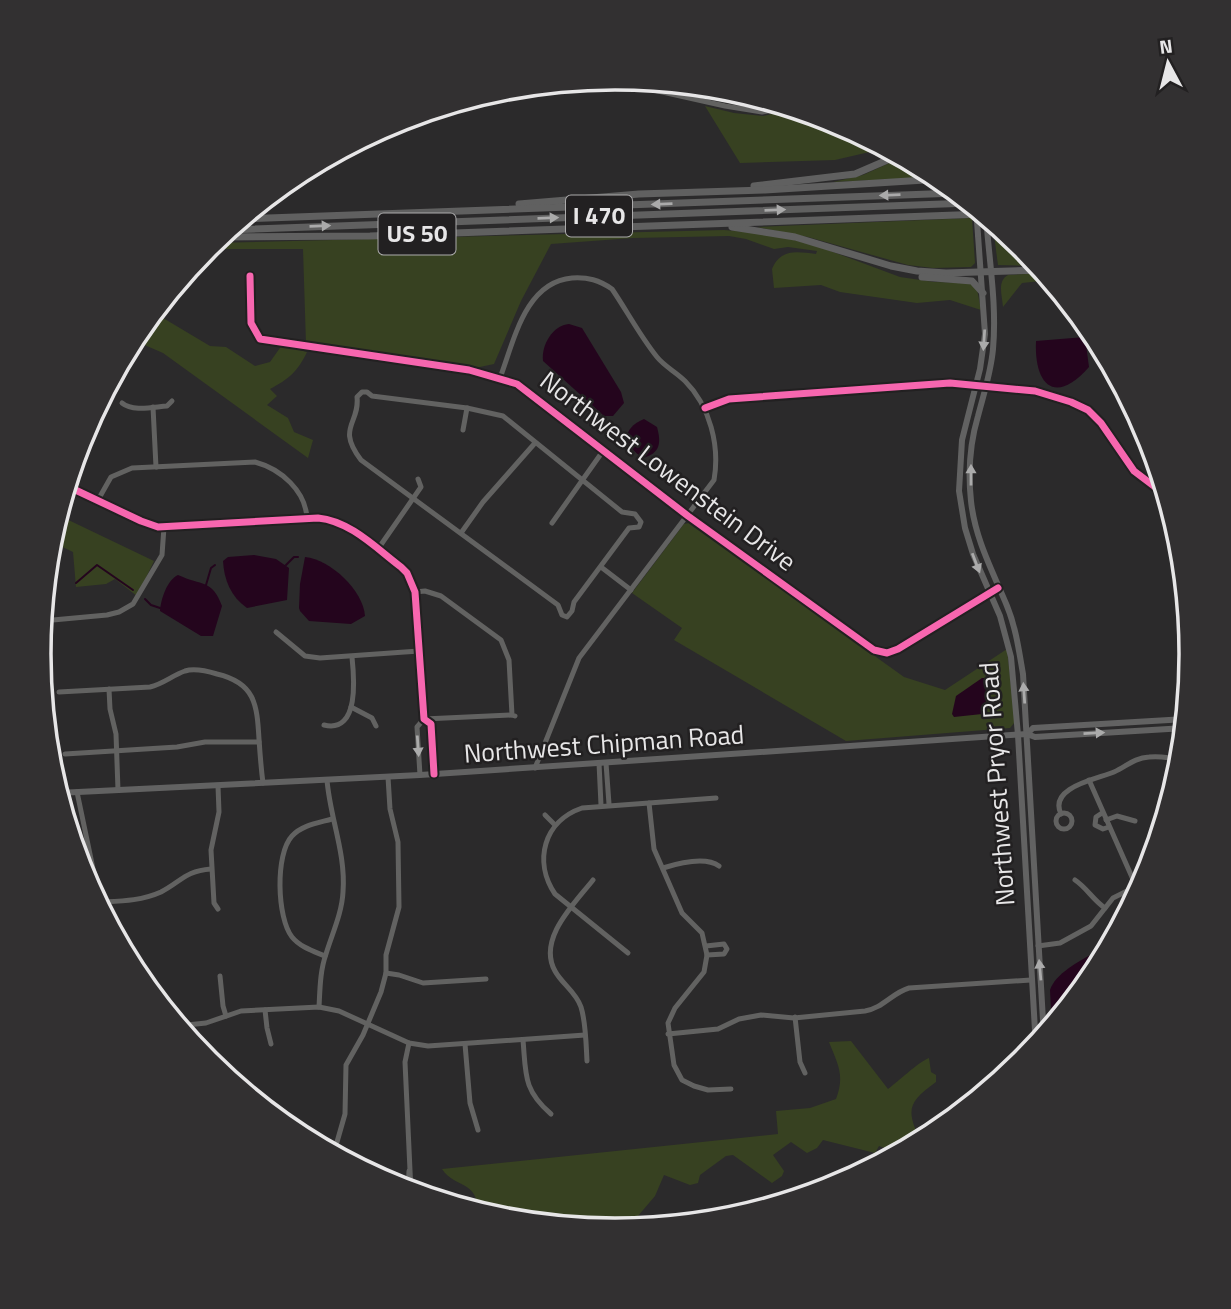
<svg xmlns="http://www.w3.org/2000/svg" width="1231" height="1309" font-family="'Titillium Web',sans-serif">
  <style>
    .green { fill: #374121 }
    .water { fill: #24051d }
    .lines { fill: none; stroke-linecap: round; stroke-linejoin: round }
    .stream { stroke: #24051d; stroke-width: 2 }
    .minor { stroke: #626261; stroke-width: 5 }
    .major { stroke: #626262; stroke-width: 6 }
    .highway { stroke: #606060; stroke-width: 7 }
    .major-bridge { stroke: #626262; stroke-width: 6 }
    .cycleway-casing { stroke: #222021; stroke-width: 11 }
    .cycleway { stroke: #f766af; stroke-width: 7 }
    .oneway { fill: #aaa }
    .oneway2 { fill: #ababab }
    .labels { text-anchor: middle; stroke-width: 5; stroke-linejoin: round; paint-order: stroke }
    .shield { fill: #222021; stroke: #acabac; stroke-width: 2 }
    .shield-label { font-size: 24px; font-weight: bold; fill: #e7e6e7 }
    .street-label { font-size: 26px; fill: #e7e6e7; stroke: #222021 }
    .rim { fill: none; stroke: #e7e6e7; stroke-width: 3.5 }
  </style>
  <rect width="100%" height="100%" fill="#2b2a2b"/>
  <g class="green">
    <polygon points="694,85 728,89 779,104 758,108 742,102 733,104 717,98 700,97"/>
    <polygon points="705,106 734,113 763,116 794,109 837,122 894,152 886,156 878,150 835,160 740,163"/>
    <polygon points="903,157 938,177 833,182 863,175"/>
    <polygon points="972,218 975,263 971,267 933,268 908,265 808,237 757,227"/>
    <polygon points="992,220 1024,247 1040,266 998,265"/>
    <path d="M724 230 771 234 817 246 900 277 934 282 972 283 977 289 981 310 950 300 917 303 840 292 821 285 774 288 772 269C781 248 797 252 816 254L817 251 788 247 774 249 746 239 729 236 633 238 551 244 521 301 494 364 475 368 306 344 303 249H205L212 243Z"/>
    <path d="M1045 273 1051 280 1022 283 1003 307C1002 295 997 281 1008 275Z"/>
    <path d="M153 312 210 346 226 347 255 366 270 362 282 345 307 352C298 371 289 379 270 389L277 396 267 405 288 418 294 432 313 440 308 458 163 353 133 340Z"/>
    <polygon points="58,515 154,561 137,596 115,579 106,584 76,587 73,552 50,541"/>
    <polygon points="689,523 904,677 945,690 1007,649 1015,722 1010,728 846,741 674,640 682,628 632,593 684,524"/>
    <path d="M851 1041 888 1089C899 1081 917 1063 929 1058L931 1072 936 1075V1082C907 1103 906 1110 921 1142L897 1155 894 1151 879 1146 875 1153 823 1140 817 1148 807 1153 791 1142 773 1155 784 1171 782 1176 772 1183 733 1155 726 1156 700 1175 698 1183 690 1185 664 1175 655 1196 626 1230 615 1231 503 1220 478 1213C478 1179 455 1189 442 1169L778 1134 776 1111 810 1108 836 1099C845 1075 838 1065 829 1042Z"/>
  </g>
  <g class="water">
    <path d="M569 324 582 328 621 392 624 403 613 416H604L543 361C541 345 553 325 569 324Z"/>
    <path d="M1085 337 1089 367C1055 406 1034 385 1036 341Z"/>
    <path d="M644 419 657 427C661 442 661 453 643 458 624 446 620 429 644 419Z"/>
    <path d="M254 555 276 559 289 568 287 600 247 608C231 597 224 580 223 561L228 557Z"/>
    <path d="M305 557C331 560 363 590 365 616L351 624 309 621 300 611 299 608 300 584Z"/>
    <path d="M178 575C202 586 212 579 222 606L213 636H201L160 611C161 599 167 580 178 575Z"/>
    <polygon points="982,678 987,678 988,680 985,711 982,714 954,717 952,714 956,696"/>
    <path d="M1094 953 1097 954 1082 991 1052 1027 1050 990C1055 974 1079 961 1094 953Z"/>
  </g>
  <g class="lines">
    <g class="stream">
      <polyline points="286,565 294,557 298,557"/>
      <polyline points="76,583 97,565 133,590"/>
      <polyline points="206,585 211,568 215,565"/>
      <polyline points="145,599 151,605 160,608"/>
      <polyline points="1095,954 1100,945"/>
    </g>
    <g class="minor">
      <polyline points="615,78 640,87 725,106 762,112 789,107"/>
      <polyline points="250,276 251,323 260,339 469,370 517,384 688,516 874,650 887,653 898,649 998,588"/>
      <path d="M500 378C514 341 525 282 572 278 588 277 599 280 612 289 627 311 640 336 657 357 664 366 676 372 685 381 710 406 720 446 714 480L579 658 535 768"/>
      <path d="M362 392H367L372 396 467 408 503 416 622 512 635 514 641 522 639 527 629 528 574 602 572 611 567 617 562 615 558 605 361 460C336 427 360 424 357 397Z"/>
      <path d="M122 403C133 412 153 407 167 406L172 401"/>
      <polyline points="153,407 156,467"/>
      <polyline points="705,408 729,399 950,383 1035,391 1071,402 1088,410 1101,423 1134,471 1167,496"/>
      <polyline points="463,430 467,408"/>
      <path d="M67 486 141 521 158 527 318 518C350 521 376 548 401 567L407 573 415 592 424 719 431 724 434 774"/>
      <path d="M98 500 111 477 132 468 255 462C281 469 306 491 307 519"/>
      <polyline points="552,523 603,451"/>
      <polyline points="461,533 483,502 535,443"/>
      <polyline points="378,549 421,487 418,479"/>
      <polyline points="601,567 631,590"/>
      <polyline points="46,581 49,620"/>
      <polyline points="415,592 425,591 441,596 501,640 509,660 512,715 515,716"/>
      <polyline points="42,621 107,615 119,612 133,604 162,555 164,527"/>
      <polyline points="276,632 305,656 320,658 419,651"/>
      <polyline points="109,689 110,709 116,734 118,790"/>
      <path d="M59 692 150 687C163 684 173 675 185 671 195 668 207 671 217 674 255 683 257 704 259 739 260 754 261 768 263 783"/>
      <polyline points="351,707 372,718 376,726"/>
      <polyline points="424,719 512,715"/>
      <path d="M324 725C360 734 354 676 352 657"/>
      <polyline points="65,754 177,747 205,742 259,742"/>
      <polyline points="599,763 601,805"/>
      <polyline points="606,763 609,804"/>
      <polyline points="420,775 417,727 424,719"/>
      <polyline points="1089,780 1139,893"/>
      <polyline points="77,792 100,902"/>
      <polyline points="649,803 654,849 682,913 702,933 707,955 704,972 675,1008 668,1023 674,1065 682,1080 694,1086 708,1090 731,1089"/>
      <polyline points="1102,813 1096,817 1095,825 1103,829 1109,827"/>
      <circle cx="1064" cy="821" r="8"/>
      <path d="M1061 814C1048 787 1098 779 1114 772 1127 766 1134 758 1149 757 1160 756 1172 758 1182 761"/>
      <polyline points="545,815 555,825"/>
      <polyline points="1106,820 1117,816 1135,821"/>
      <path d="M663 868C679 863 705 856 719 866"/>
      <path d="M1075 880C1087 888 1093 900 1105 908"/>
      <path d="M100 902C121 901 141 901 161 892 182 881 185 871 211 869"/>
      <polyline points="218,909 214,903 211,850 219,812 218,786"/>
      <polyline points="706,946 724,944 727,949 724,954 707,955"/>
      <polyline points="1038,946 1060,943 1091,926 1113,898 1145,882"/>
      <path d="M628 953 555 894C533 861 544 821 582 808L716 798"/>
      <path d="M325 956C313 951 300 947 292 937 277 918 275 854 292 836 302 825 318 823 332 819"/>
      <polyline points="386,973 399,975 423,983 486,979"/>
      <polyline points="220,976 223,1006 226,1016"/>
      <polyline points="144,986 146,980"/>
      <path d="M319 1007C320 989 320 971 326 954 332 934 342 913 343 892 346 853 330 818 327 780"/>
      <polyline points="265,1010 267,1028 271,1044"/>
      <polyline points="795,1017 800,1062 805,1073"/>
      <polyline points="177,1026 206,1023 241,1011 319,1007 339,1011 409,1043 428,1046 585,1035"/>
      <path d="M668 1034 718 1029 739 1019 761 1015 794 1018 865 1011C883 1008 892 993 909 988L1031 980"/>
      <path d="M523 1040C526 1074 523 1090 551 1114"/>
      <polyline points="409,1043 405,1062 411,1192"/>
      <polyline points="465,1044 470,1103 478,1130"/>
      <path d="M587 1061C586 1044 586 1023 581 1007 576 992 562 984 555 971 537 939 575 903 593 880"/>
      <polyline points="337,1142 345,1114 346,1065 363,1035 381,992 386,973 386,955 399,907 398,842 390,809 388,777"/>
      <polyline points="408,1192 409,1171"/>
      <polyline points="803,1198 827,1186 848,1181"/>
      <polyline points="674,1222 677,1225"/>
    </g>
    <g class="major">
      <path d="M986 216C989 260 997 305 993 349 991 372 984 393 978 416 970 443 968 473 971 501 975 539 993 572 1007 606 1016 628 1019 651 1023 674L1044 1038"/>
      <polyline points="978,235 985,334 980,369 962,440 959,491 965,528 973,554 1000,616 1011,657 1018,735 1036,1048"/>
      <polyline points="1027,734 1033,728 1186,719"/>
      <polyline points="58,793 420,775 1027,734 1035,737 1185,728"/>
    </g>
    <g class="highway">
      <polyline points="754,186 855,174 899,155"/>
      <polyline points="519,204 639,194 765,190 941,179"/>
      <polyline points="242,219 958,193"/>
      <polyline points="732,227 795,237 891,266 917,271 946,273 1043,270"/>
      <polyline points="228,230 971,203"/>
      <polyline points="219,237 370,236 984,214"/>
      <polyline points="922,277 972,281 983,293"/>
    </g>
    <polyline class="major-bridge" points="976,207 978,235"/>
    <defs>
      <g id="cycleway">
        <polyline points="250,276 251,323 260,339 469,370 517,384 688,516 874,650 887,653 898,649 998,588"/>
        <polyline points="705,408 729,399 950,383 1035,391 1071,402 1088,410 1101,423 1134,471 1167,496"/>
        <path d="M67 486 141 521 158 527 318 518C350 521 376 548 401 567L407 573 415 592 424 719 431 724 434 774"/>
      </g>
    </defs>
    <use href="#cycleway" class="cycleway-casing"/>
    <use href="#cycleway" class="cycleway"/>
  </g>
  <defs><path id="oneway-solid" d="M-6-.8H1V-3.2L6.5 0L1 3.2V.8H-6Z" transform="scale(1.75)"/></defs>
  <g class="oneway">
    <use href="#oneway-solid" transform="translate(890 195) rotate(178)"/>
    <use href="#oneway-solid" transform="translate(662 204) rotate(178)"/>
    <use href="#oneway-solid" transform="translate(775 210) rotate(-2)"/>
    <use href="#oneway-solid" transform="translate(548 218) rotate(-2)"/>
    <use href="#oneway-solid" transform="translate(320 226) rotate(-2)"/>
  </g>
  <g class="oneway2">
    <use href="#oneway-solid" transform="translate(984 340) rotate(94)"/>
    <use href="#oneway-solid" transform="translate(971 475) rotate(-90)"/>
    <use href="#oneway-solid" transform="translate(976 563) rotate(69)"/>
    <use href="#oneway-solid" transform="translate(1024 693) rotate(-94)"/>
    <use href="#oneway-solid" transform="translate(1094 733) rotate(-3)"/>
    <use href="#oneway-solid" transform="translate(418 746) rotate(86)"/>
    <use href="#oneway-solid" transform="translate(1040 970) rotate(-95)"/>
  </g>
  <g class="labels">
    <g class="shield">
      <rect x="566" y="195.5" width="66" height="41" rx="5"/>
      <rect x="378.5" y="213.5" width="77" height="41" rx="5"/>
    </g>
    <g class="shield-label">
      <text x="599" y="224">I 470</text>
      <text x="417" y="242">US 50</text>
    </g>
    <g class="street-label">
      <text transform="translate(668 471) rotate(37)" y="9">Northwest Lowenstein Drive</text>
      <text transform="translate(604 744) rotate(-4)" y="9">Northwest Chipman Road</text>
      <text transform="translate(997 784) rotate(-94)" y="9">Northwest Pryor Road</text>
    </g>
  </g>
  <path d="M0 0H1231V1309H0ZM51 654a564 564 0 1 1 1128 0a564 564 0 1 1-1128 0Z" fill="#323031" fill-rule="evenodd"/>
  <path class="rim" d="M51 654a564 564 0 1 1 1128 0a564 564 0 1 1-1128 0Z"/>
  <g transform="translate(1168 63) rotate(353)" stroke="#222021" stroke-width="5" paint-order="stroke">
  <path d="M0-5L12 26L0 18L-12 26Z" fill="#e7e6e7"/>
  <text y="-10" font-size="19" font-weight="bold" text-anchor="middle" fill="#e7e6e7">N</text>
  </g>
</svg>
